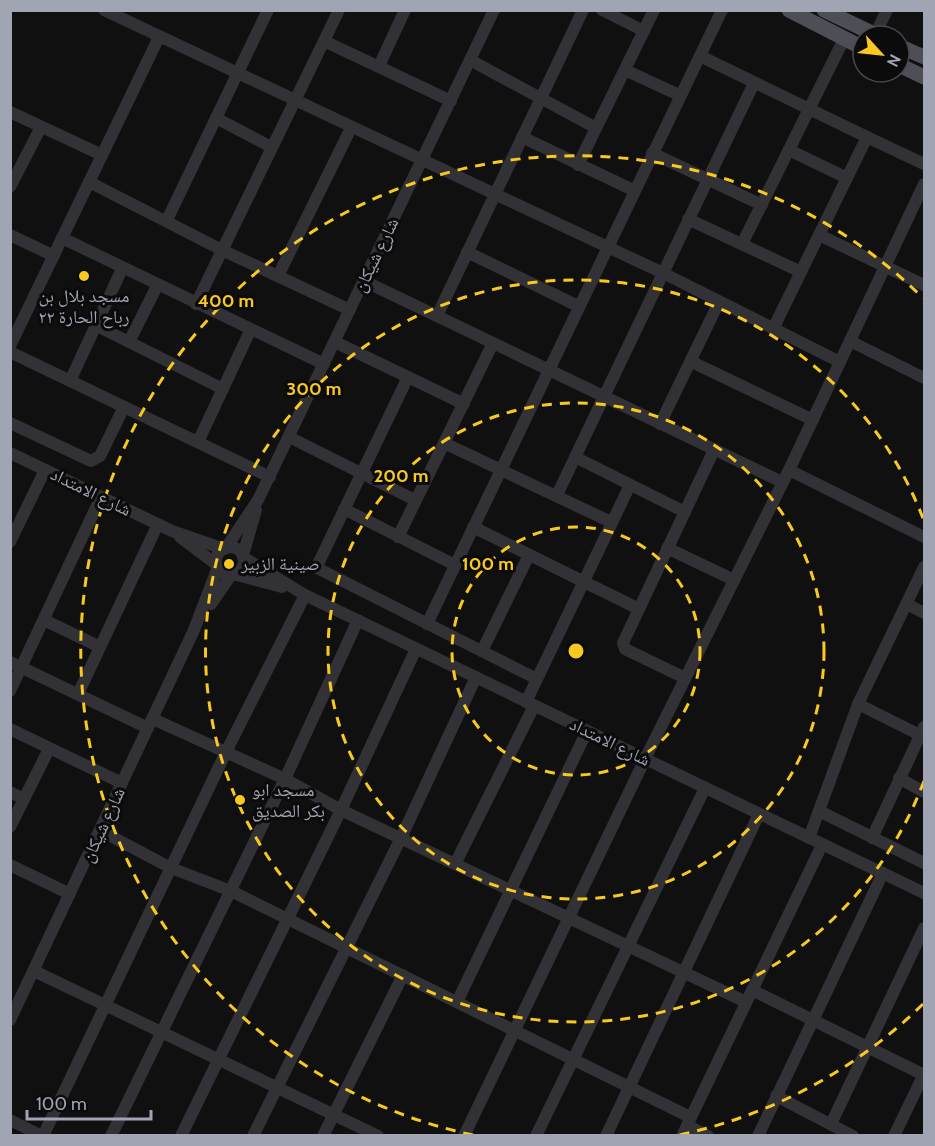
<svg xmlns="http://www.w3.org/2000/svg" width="935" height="1146" font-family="Cabin,'Noto Naskh Arabic',sans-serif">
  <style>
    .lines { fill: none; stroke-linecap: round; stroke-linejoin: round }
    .minor { stroke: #313136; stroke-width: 12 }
    .major { stroke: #4d4e56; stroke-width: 15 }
    .ring { fill: none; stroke: #f9c920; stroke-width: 3; stroke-dasharray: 10 8 }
    .poi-dot { fill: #f9c920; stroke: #0b0b0c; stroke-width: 2 }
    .labels { text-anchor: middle; stroke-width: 6; stroke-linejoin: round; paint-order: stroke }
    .street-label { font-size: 18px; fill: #a0a4b3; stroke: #0b0b0c }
    .poi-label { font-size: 18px; fill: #a0a4b3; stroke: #0b0b0c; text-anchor: start }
    .centre { fill: #f9c920; stroke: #0b0b0c; stroke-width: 3 }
    .ring-label { font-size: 18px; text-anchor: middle; font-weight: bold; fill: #f9c920; stroke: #0b0b0c; stroke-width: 6; stroke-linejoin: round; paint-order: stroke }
  </style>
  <rect width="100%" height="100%" fill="#101011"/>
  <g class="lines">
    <g class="minor">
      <polyline points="104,10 663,273 840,362"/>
      <polyline points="602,10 644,31"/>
      <polyline points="875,35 887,10"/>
      <polyline points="324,41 451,101"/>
      <polyline points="700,56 867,137"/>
      <polyline points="470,60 596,128"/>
      <polyline points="379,66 405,10"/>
      <polyline points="625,70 679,95"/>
      <polyline points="10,112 102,155"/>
      <polyline points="216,118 271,147"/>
      <polyline points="522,137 633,190"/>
      <polyline points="789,150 847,178"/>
      <polyline points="652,153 762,205"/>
      <polyline points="578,165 654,10"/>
      <polyline points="89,182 222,250 350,310"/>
      <polyline points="10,187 41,127"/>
      <polyline points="688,219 801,272"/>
      <polyline points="167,220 268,10"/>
      <polyline points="10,235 54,256"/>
      <polyline points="819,235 924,285"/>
      <polyline points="62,238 324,364"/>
      <polyline points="742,244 844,39"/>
      <polyline points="467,252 578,306"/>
      <polyline points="278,276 351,128"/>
      <polyline points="364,281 782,482"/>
      <polyline points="196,304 339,10"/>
      <polyline points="437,316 583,10"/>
      <polyline points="95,325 223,389"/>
      <polyline points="773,329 867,137 924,164"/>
      <polyline points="850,341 924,378"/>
      <polyline points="129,342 157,286"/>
      <polyline points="335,342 464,404"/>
      <polyline points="10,346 159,37"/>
      <polyline points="10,352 270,477"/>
      <polyline points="692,362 813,420"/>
      <polyline points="408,377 318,564 319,569 537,679"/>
      <polyline points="70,381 122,269"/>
      <polyline points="10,423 91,461 100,456 124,407"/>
      <polyline points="660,424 719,302"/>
      <polyline points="289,437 415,500"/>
      <polyline points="198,442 250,331"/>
      <polyline points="444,443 611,522"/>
      <polyline points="10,453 172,531 224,549"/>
      <polyline points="575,457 685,512"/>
      <polyline points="789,470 924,537"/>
      <polyline points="557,495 754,83"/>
      <polyline points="344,509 455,565"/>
      <polyline points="473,527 639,609"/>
      <polyline points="180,537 217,565"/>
      <polyline points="398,537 493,343"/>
      <polyline points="10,542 45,470"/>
      <circle cx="230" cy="561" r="14"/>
      <polyline points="226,548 258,500 494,10"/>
      <polyline points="667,548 734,580"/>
      <polyline points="243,555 256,510"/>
      <polyline points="243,557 305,595 924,893"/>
      <polyline points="233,574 282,587"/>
      <polyline points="211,604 231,575"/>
      <polyline points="907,604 924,613"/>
      <polyline points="44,620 100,647"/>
      <polyline points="427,624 722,10"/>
      <polyline points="482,651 529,555"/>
      <polyline points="10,662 148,728"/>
      <polyline points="685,678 625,649 623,643 714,450"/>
      <polyline points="10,691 101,497"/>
      <polyline points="78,694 158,524"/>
      <polyline points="526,702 630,485"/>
      <polyline points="858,704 920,735"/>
      <polyline points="153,719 285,779 341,810 746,1002"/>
      <polyline points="10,729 122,783"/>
      <polyline points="899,778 924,792"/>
      <polyline points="10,792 24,799"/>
      <polyline points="819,811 924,863"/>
      <polyline points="10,827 49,749"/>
      <polyline points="101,831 171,868 231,891 690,1117"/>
      <polyline points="809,838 858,704 924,567"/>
      <polyline points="872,838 924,727"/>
      <polyline points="455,864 534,706"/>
      <polyline points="10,865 70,894"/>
      <polyline points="34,971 378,1136"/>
      <polyline points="752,990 924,1075"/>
      <polyline points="457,1002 587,731"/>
      <polyline points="10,1020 194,630 218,567"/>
      <polyline points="776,1096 853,1136"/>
      <polyline points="10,1120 42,1136"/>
      <polyline points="831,1124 924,928"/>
      <polyline points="687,1125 708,1136"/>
      <polyline points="43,1136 226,752 305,595"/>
      <polyline points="111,1136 285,779 358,620"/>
      <polyline points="181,1136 341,810 416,649"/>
      <polyline points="253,1136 401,838 476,677"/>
      <polyline points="323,1136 403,975"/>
      <polyline points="464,1136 645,759 789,470 924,184"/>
      <polyline points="536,1136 705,788"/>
      <polyline points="606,1136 759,814"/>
      <polyline points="682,1136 822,845"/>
      <polyline points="758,1136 883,873"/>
      <polyline points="894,1136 924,1074"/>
    </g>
    <g class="major">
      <polyline points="789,10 863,48"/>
      <polyline points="824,10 878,36"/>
      <polyline points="899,46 924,57"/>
      <polyline points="899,65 924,77"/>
    </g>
  </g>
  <g class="ring">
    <circle cx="576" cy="651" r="124"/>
    <circle cx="576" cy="651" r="248"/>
    <path d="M924 781A371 371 0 1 1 924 521"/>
    <path d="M923 1004A495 495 0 0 1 679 1135M473 1135A495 495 0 1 1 923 298"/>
  </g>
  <g class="poi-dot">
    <circle cx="84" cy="276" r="6"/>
    <circle cx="229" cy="564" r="6"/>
    <circle cx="240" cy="800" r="6"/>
  </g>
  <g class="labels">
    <g class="street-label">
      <text transform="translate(376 255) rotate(-64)" y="6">شارع شيكان</text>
      <text transform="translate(91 492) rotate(26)" y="6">شارع الامتداد</text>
      <text transform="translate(610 742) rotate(26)" y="6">شارع الامتداد</text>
      <text transform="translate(103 825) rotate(-65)" y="6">شارع شيكان</text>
    </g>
    <g class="poi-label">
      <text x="84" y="302" text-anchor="middle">مسجد بلال بن<tspan x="84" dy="21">رباح الحارة ٢٢</tspan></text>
      <text x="241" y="570">صينية الزبير</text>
      <text x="252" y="796">مسجد ابو<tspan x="252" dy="21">بكر الصديق</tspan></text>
    </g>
  </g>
  <circle cx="576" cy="651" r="9" class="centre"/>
  <g class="ring-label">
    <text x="226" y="307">400 m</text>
    <text x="314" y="395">300 m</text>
    <text x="401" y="482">200 m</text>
    <text x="488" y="570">100 m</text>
  </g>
  <rect width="935" height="1146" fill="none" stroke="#a0a4b3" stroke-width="24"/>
  <g transform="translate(881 54) rotate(117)"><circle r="28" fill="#0b0b0c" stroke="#47484f" stroke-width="1.5"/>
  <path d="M0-4.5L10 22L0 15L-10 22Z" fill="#f9c920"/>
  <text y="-9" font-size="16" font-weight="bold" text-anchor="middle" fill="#a0a4b3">N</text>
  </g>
  <path d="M27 1110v9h124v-9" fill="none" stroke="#a0a4b3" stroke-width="3"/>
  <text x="36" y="1110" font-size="18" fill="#a0a4b3" stroke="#0b0b0c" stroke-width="4.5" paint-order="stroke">100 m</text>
</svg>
